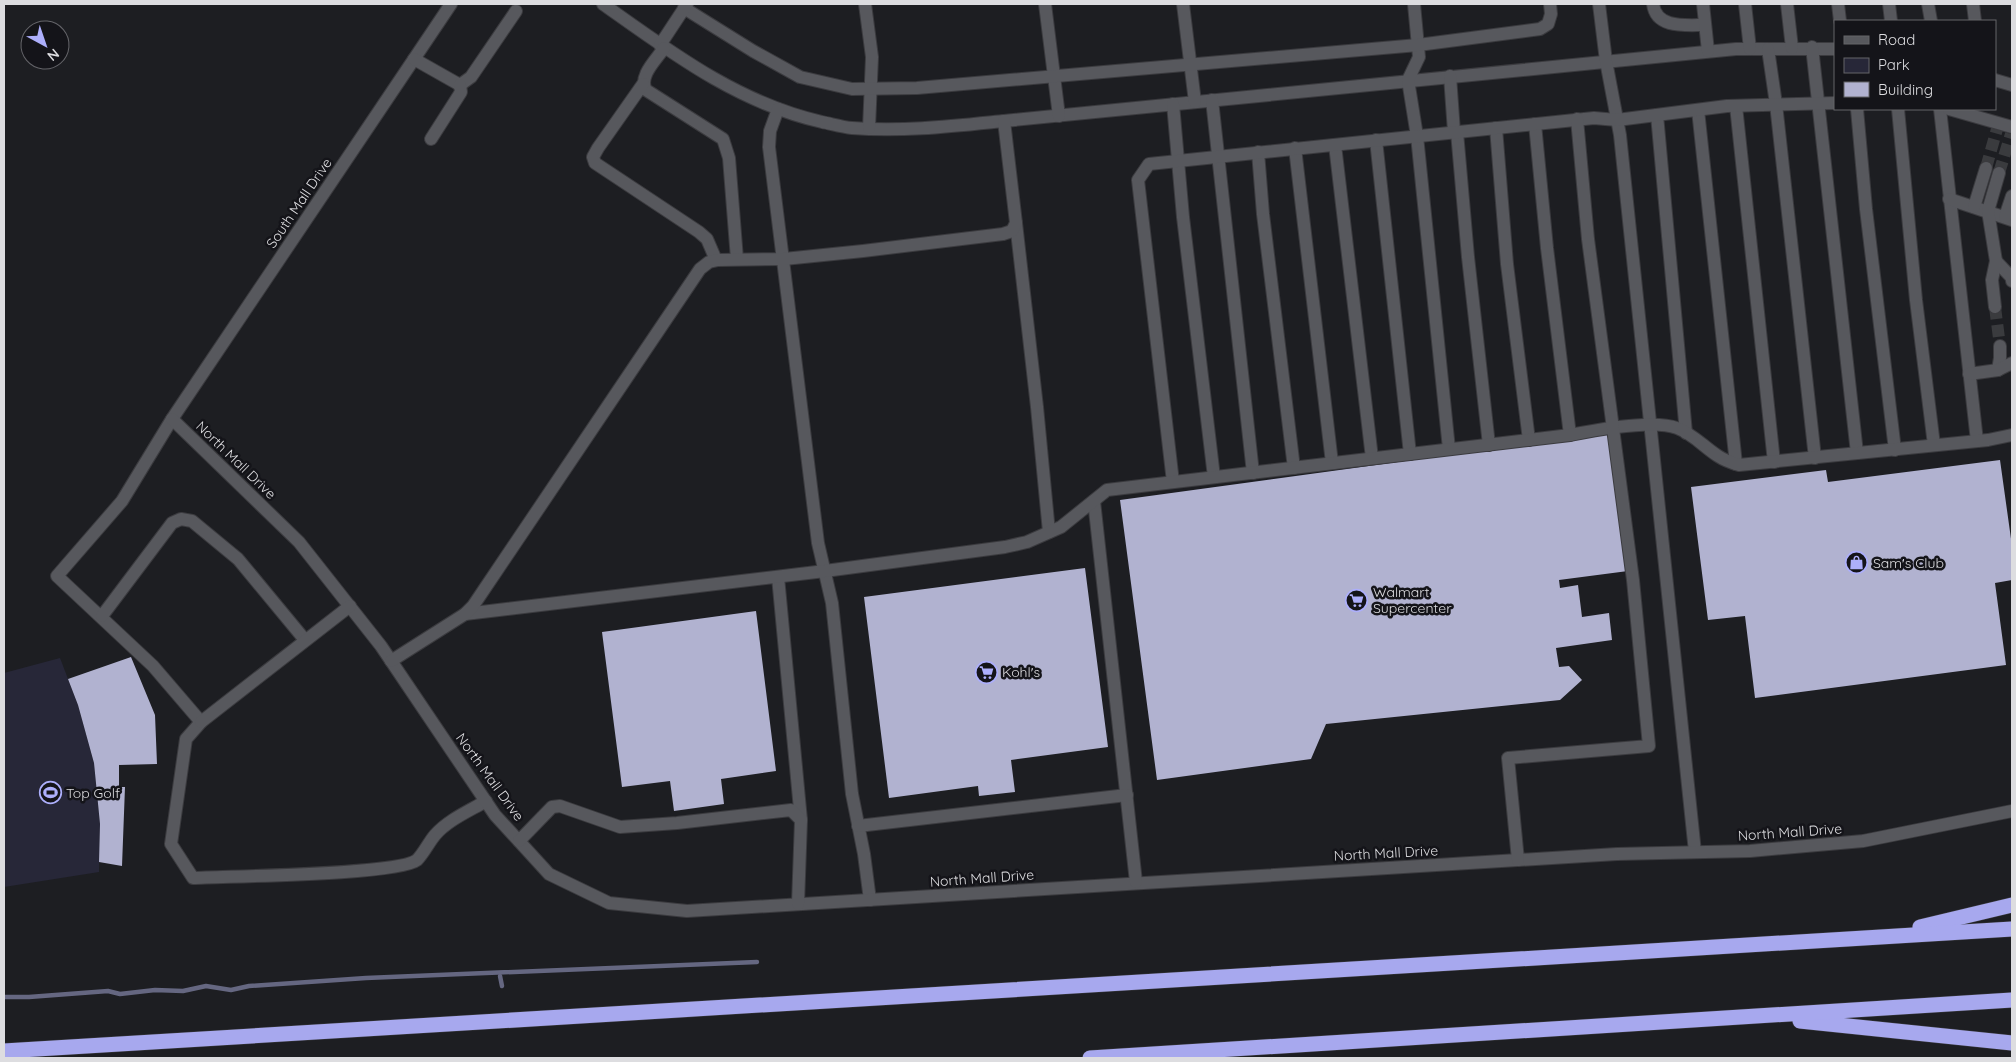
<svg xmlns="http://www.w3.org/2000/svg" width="2016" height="1062" font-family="Quicksand,sans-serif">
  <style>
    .green { fill: #272738 }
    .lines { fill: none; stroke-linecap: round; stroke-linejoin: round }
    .stream { stroke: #656781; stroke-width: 4.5 }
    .building { fill: #b1b2d0 }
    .minor-tunnel { stroke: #3a3b3e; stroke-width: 12; stroke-dasharray: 12 6; stroke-linecap: butt }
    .minor-casing { stroke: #3b3b3f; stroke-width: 14 }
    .highway-casing { stroke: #3b3b3f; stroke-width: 16 }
    .minor { stroke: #57585d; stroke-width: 12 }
    .highway { stroke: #a7a8ee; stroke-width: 15 }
    .labels { text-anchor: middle; stroke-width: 5; stroke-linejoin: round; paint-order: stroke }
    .street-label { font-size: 14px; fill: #dddde0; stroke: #141419 }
    .poi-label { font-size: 14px; fill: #dddde0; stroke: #141419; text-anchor: start }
  </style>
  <rect width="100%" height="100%" fill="#1d1e22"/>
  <polygon class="green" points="60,658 78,705 94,763 100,824 99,872 4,887 4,673"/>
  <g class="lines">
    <g class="stream">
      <polyline points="500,976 502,986"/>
      <polyline points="4,997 29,997 108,991 120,994 155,990 183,991 206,986 231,990 249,986 366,978 757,962"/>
    </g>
  </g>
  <g class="building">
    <polygon points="1610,433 1628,571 1559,580 1560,588 1578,585 1582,617 1609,613 1612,640 1556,648 1559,667 1569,666 1582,680 1560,700 1326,724 1311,759 1157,780 1120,500"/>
    <polygon points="2000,460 2012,546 2012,580 1995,583 2006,665 1755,698 1745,616 1708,620 1691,487 1826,470 1828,482"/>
    <polygon points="1085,568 1108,747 1011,760 1015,792 979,796 978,786 889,798 864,597"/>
    <polygon points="756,611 776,771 721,779 724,804 674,811 670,781 622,787 602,632"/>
    <polygon points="131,657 155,715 157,764 119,765 119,787 125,787 122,866 99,862 100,824 94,763 78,705 68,679"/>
  </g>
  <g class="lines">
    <g class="minor-tunnel">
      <polyline points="1986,168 1997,129"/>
      <polyline points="1999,173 2011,134"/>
      <polyline points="1995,307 2000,346"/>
    </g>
    <defs>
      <g id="minor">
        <path d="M451 4 172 419 122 501 57 576 153 666 201 722 186 739 171 844 193 878C228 876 398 875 417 860 424 853 429 842 435 835 448 820 469 811 486 801"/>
        <path d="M603 4C672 53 738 103 822 122 832 124 842 127 852 128 903 132 954 126 1004 121L1736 49H1835"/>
        <polyline points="865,4 872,57 869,128"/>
        <polyline points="1045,4 1059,116"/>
        <polyline points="1183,4 1195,102"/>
        <polyline points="1414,4 1419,57 1408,80 1417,136 1449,449"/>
        <polyline points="1599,4 1606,61 1620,135 1695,852"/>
        <path d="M1653 4C1656 29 1686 25 1705 25"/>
        <polyline points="1703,4 1708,51"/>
        <polyline points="1745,4 1750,49"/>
        <polyline points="1787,4 1792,48"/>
        <polyline points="1838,4 1840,21"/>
        <polyline points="1889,4 1891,21"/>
        <polyline points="1928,4 1931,21"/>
        <polyline points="1973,4 1975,21"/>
        <polyline points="684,8 753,51 800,77 852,89 917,88 1418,45 1540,29 1548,24 1551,14 1550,4"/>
        <polyline points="660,45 687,4"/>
        <polyline points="1812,47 1857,453"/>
        <path d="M664 48C657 59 638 76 646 90L723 139 729 158 737 259"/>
        <polyline points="1768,49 1776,104 1815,458"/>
        <polyline points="414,59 460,85 471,77 516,11"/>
        <polyline points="1450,76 1454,132"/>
        <polyline points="1995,80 2012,85"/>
        <polyline points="643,84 598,148 593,157 595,163 699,232 707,239 716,260"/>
        <polyline points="1212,100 1253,473"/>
        <polyline points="1173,104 1183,217 1214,477"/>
        <polyline points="1736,106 1774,462"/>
        <polyline points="778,109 770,131 769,147 818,543 832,603 852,794 864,854 870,900"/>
        <polyline points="1857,109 1866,209 1895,450"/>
        <polyline points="1898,109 1916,300 1934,445"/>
        <polyline points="1940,109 1977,441"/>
        <polyline points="1949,109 2012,127"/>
        <polyline points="1698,110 1736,464"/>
        <polyline points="1657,115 1686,433"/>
        <polyline points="1535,124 1547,248 1570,435"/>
        <polyline points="1496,128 1507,264 1529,440"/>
        <polyline points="1457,132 1468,257 1489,445"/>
        <polyline points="431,139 461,92 460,85"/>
        <polyline points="1376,140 1410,454"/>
        <polyline points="1335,145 1372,458"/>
        <polyline points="1295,148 1332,463"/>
        <polyline points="1258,152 1263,214 1294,468"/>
        <polyline points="1949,199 2012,220"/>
        <polyline points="1974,207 1986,168"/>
        <polyline points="2005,217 2012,196"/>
        <polyline points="1016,223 1037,407 1049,532"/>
        <polyline points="1996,261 2012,278 2012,281"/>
        <polyline points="1995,307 1992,280 1996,261 1988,211 1999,173"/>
        <polyline points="1998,370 2000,358 2000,346"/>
        <polyline points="1969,374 1998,370 2012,363"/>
        <polyline points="172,419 299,542 381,646 495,815 549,874 609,903 687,911 1617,854 1750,851 1863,841 2012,811"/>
        <polyline points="1173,482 1138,180 1149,164 1594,118 1617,120 1727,106 1835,103"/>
        <polyline points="1094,501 1136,882"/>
        <polyline points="778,577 801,820"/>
        <path d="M465 614 825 571 1005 547 1027 542 1061 527 1107 490 1570 435C1595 430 1653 419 1677 428 1693 434 1704 447 1718 456 1724 460 1732 463 1739 465L1988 440 2012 435"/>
        <polyline points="102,616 172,523 181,519 192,521 238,559 305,640"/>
        <polyline points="391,661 465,614 473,606 700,269 709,262 718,260 784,259 863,251 1003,234 1012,231 1016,223 1004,121"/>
        <polyline points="201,722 350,606"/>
        <polyline points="858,826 1127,795"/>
        <polyline points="519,841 552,807 560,806 620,827 677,823 791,810 801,820 798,904"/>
        <polyline points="1518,860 1508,758 1649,746 1633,580 1588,239 1577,119"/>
      </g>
      <g id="highway">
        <polyline points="1920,927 2012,905"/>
        <polyline points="1800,1021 2012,1043"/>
        <polyline points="4,1051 2012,929"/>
        <polyline points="1090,1058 2012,1000"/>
      </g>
    </defs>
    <use href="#minor" class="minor-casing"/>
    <use href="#highway" class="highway-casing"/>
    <use href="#minor" class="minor"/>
    <use href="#highway" class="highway"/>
  </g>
  <defs>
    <symbol id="shop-ring" viewBox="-11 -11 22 22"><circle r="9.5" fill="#141419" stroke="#adaffb" stroke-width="1.5"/><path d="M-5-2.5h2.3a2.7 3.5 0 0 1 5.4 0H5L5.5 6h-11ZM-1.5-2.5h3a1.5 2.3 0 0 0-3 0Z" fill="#adaffb"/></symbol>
    <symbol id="supermarket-ring" viewBox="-11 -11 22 22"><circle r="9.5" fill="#141419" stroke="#adaffb" stroke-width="1.5"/><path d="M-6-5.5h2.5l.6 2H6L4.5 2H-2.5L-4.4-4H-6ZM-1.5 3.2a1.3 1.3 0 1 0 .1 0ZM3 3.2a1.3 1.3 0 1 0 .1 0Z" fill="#adaffb"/></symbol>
    <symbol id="stadium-ring" viewBox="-11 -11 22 22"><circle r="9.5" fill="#141419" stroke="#adaffb" stroke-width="1.5"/><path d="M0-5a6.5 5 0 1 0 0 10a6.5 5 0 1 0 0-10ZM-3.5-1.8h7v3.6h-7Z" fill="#adaffb"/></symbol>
  </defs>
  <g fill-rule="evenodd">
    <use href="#shop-ring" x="1844" y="550" width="25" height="25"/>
    <use href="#supermarket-ring" x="1344" y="588" width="25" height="25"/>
    <use href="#supermarket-ring" x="974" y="660" width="25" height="25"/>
    <use href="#stadium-ring" x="38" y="780" width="25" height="25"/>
  </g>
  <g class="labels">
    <g class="street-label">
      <text transform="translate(299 203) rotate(-56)" y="5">South Mall Drive</text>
      <text transform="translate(236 460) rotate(44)" y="5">North Mall Drive</text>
      <text transform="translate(490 777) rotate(54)" y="5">North Mall Drive</text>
      <text transform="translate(1790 832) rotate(-4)" y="5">North Mall Drive</text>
      <text transform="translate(1386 853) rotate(-3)" y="5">North Mall Drive</text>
      <text transform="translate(982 878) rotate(-4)" y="5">North Mall Drive</text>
    </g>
    <g class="poi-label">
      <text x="1873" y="568">Sam's Club</text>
      <text x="1373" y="597">Walmart<tspan x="1373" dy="16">Supercenter</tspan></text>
      <text x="1002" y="677">Kohl's</text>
      <text x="66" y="798">Top Golf</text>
    </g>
  </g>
  <rect width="2016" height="1062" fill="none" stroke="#dddde0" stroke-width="10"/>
  <rect x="1834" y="20" width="162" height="90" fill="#141419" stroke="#646469"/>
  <rect x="1844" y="36" width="25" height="8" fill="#57585d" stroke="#646469"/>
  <text x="1878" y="45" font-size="15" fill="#dddde0">Road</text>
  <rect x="1844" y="58" width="25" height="15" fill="#272738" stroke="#646469"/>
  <text x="1878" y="70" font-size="15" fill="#dddde0">Park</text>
  <rect x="1844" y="82" width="25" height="15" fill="#b1b2d0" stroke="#646469"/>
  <text x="1878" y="95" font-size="15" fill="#dddde0">Building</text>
  <g transform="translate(45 45) rotate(140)"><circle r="24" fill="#141419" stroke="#646469"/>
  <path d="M0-4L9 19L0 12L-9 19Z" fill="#adaffb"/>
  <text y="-8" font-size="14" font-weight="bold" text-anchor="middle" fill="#dddde0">N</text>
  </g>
</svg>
